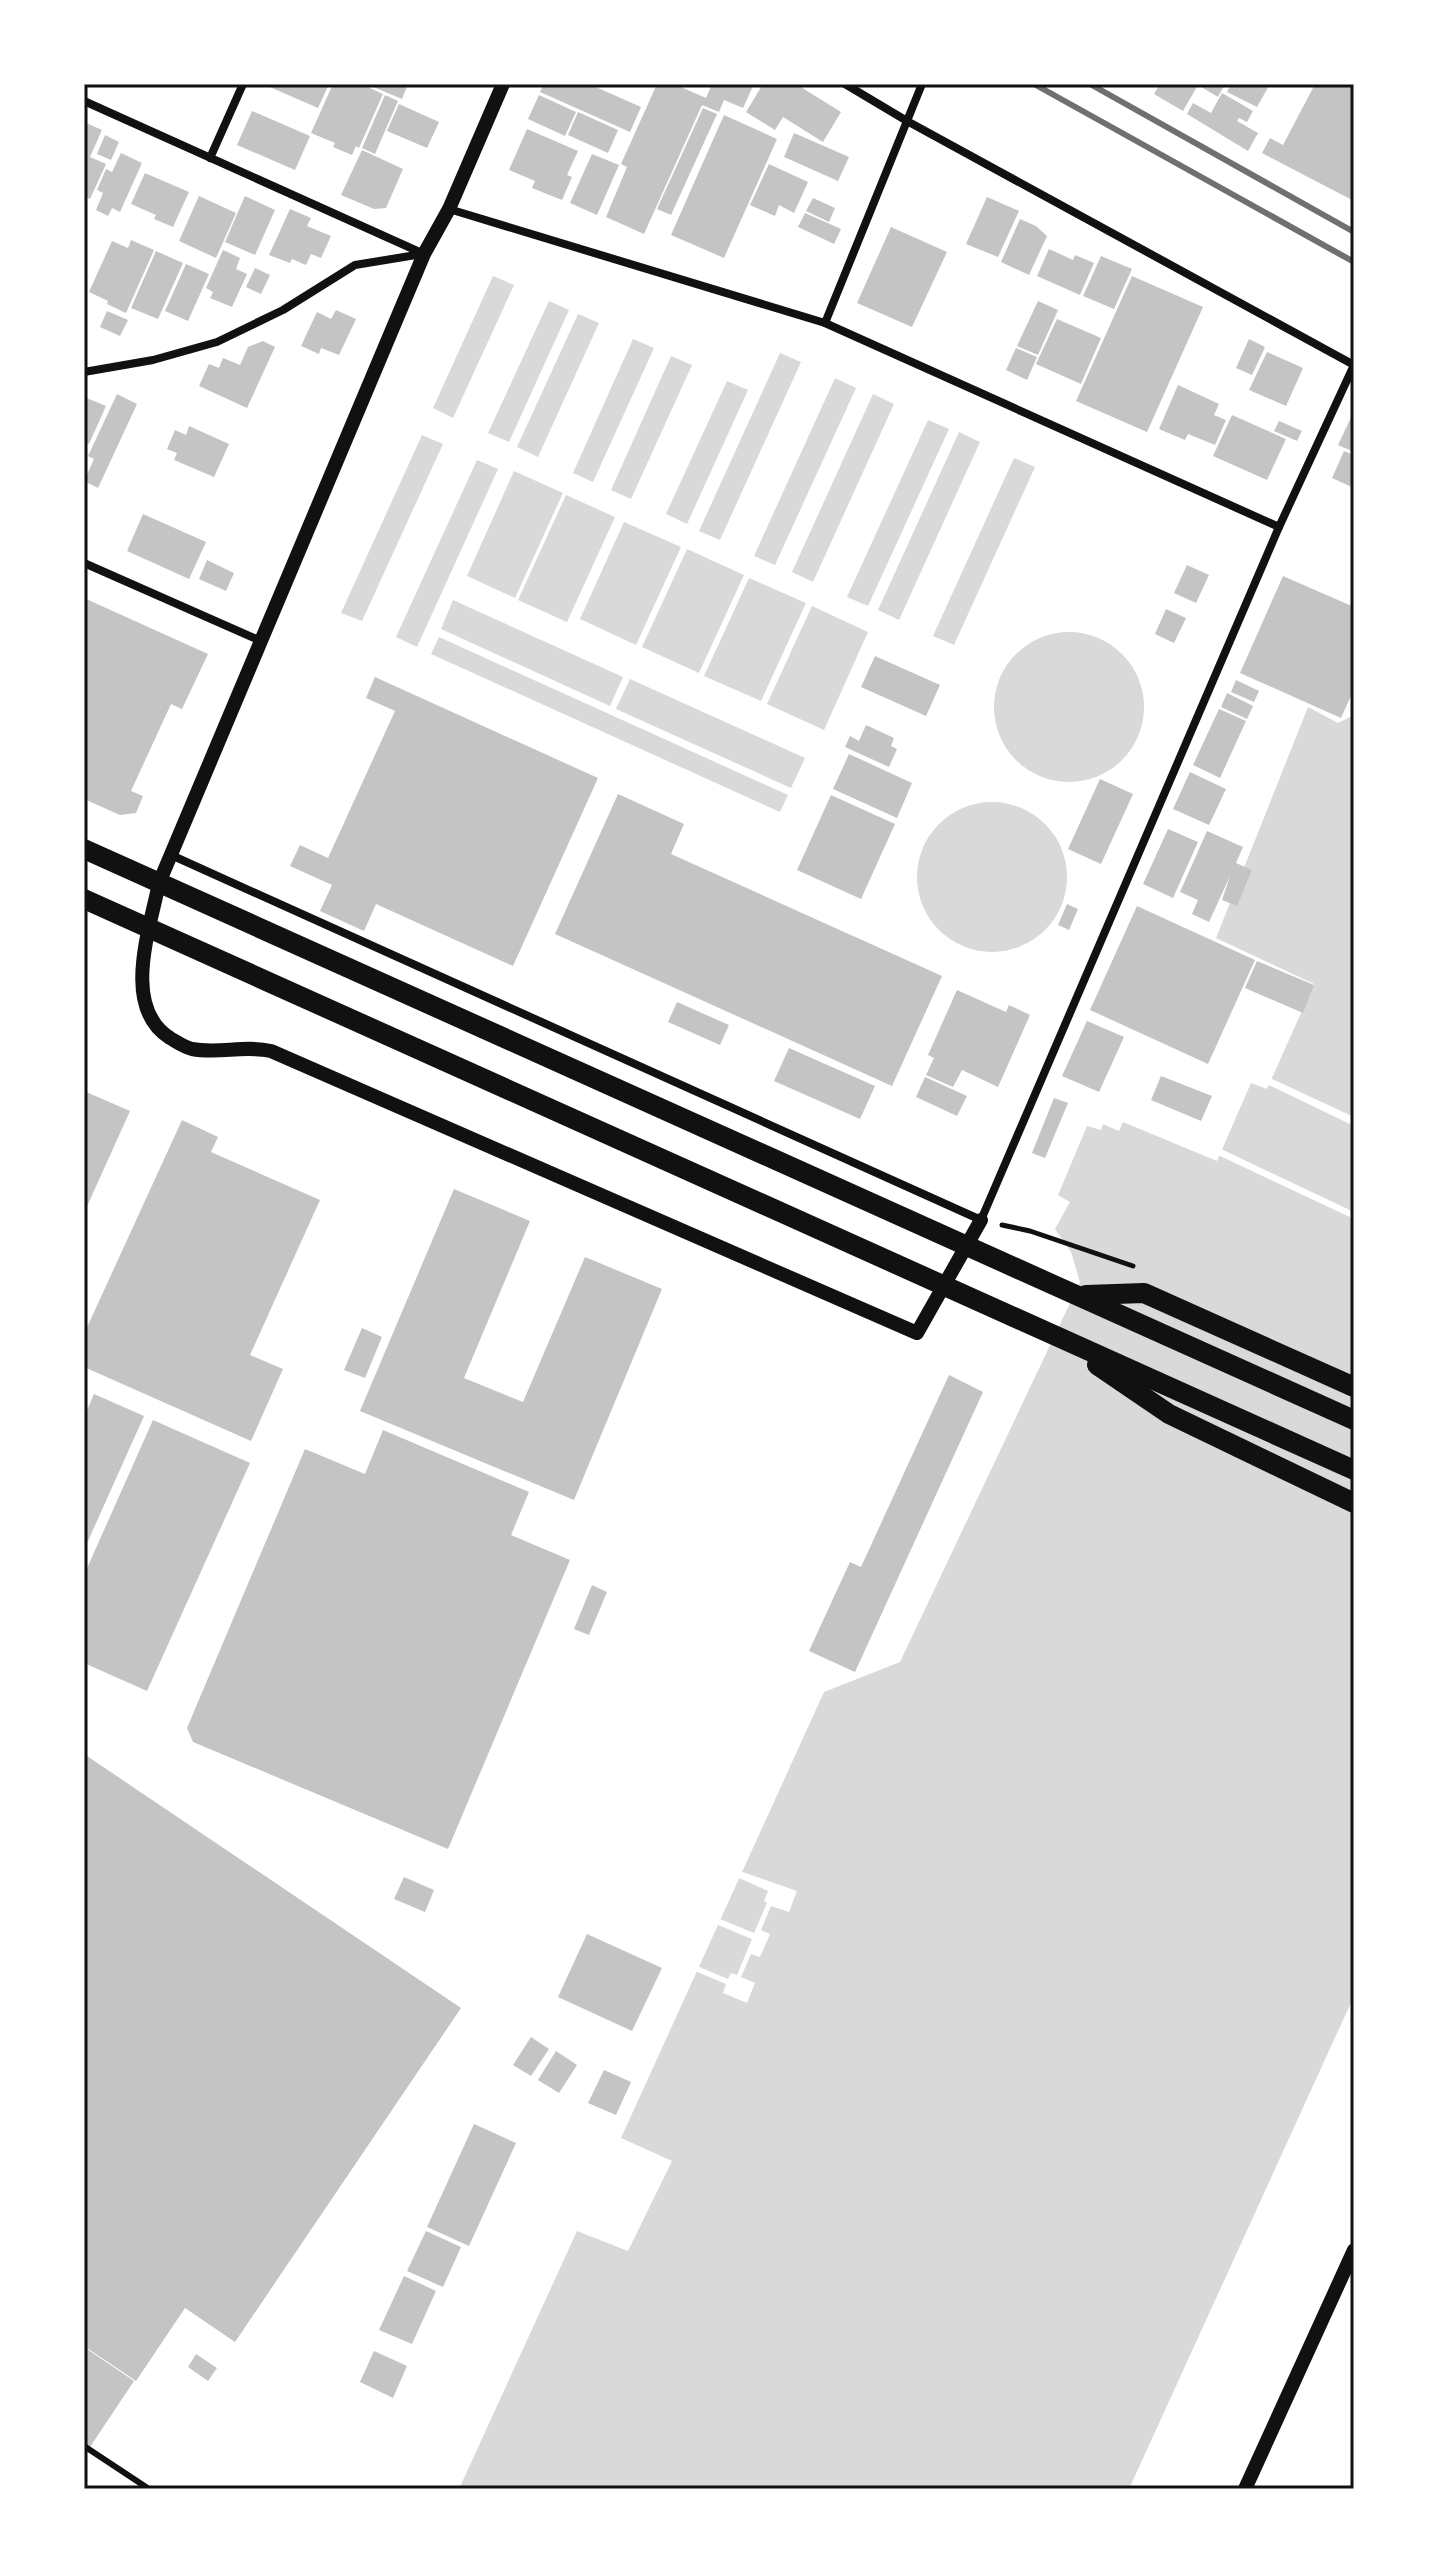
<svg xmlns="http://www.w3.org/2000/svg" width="1438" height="2573" font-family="Rubik,sans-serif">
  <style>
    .water { fill: #d9d9d9 }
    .pier { fill: #fff }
    .building { fill: #c4c4c4 }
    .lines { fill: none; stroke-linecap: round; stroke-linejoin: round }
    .path { stroke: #111; stroke-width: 5 }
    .service { stroke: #111; stroke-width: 6 }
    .minor { stroke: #111; stroke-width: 8 }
    .tertiary { stroke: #111; stroke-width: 14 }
    .primary { stroke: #111; stroke-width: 20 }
    .rail { stroke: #707070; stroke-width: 6 }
    .neatline { fill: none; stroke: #111; stroke-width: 3 }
  </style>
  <rect width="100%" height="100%" fill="#fff"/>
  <g class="water">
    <polygon points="493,276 514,285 453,418 433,408"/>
    <polygon points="549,301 569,310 509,442 488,433"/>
    <polygon points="578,314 599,323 538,457 517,447"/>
    <polygon points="633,339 654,348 593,482 573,473"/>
    <polygon points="780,353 801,362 720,540 699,531"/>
    <polygon points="671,356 692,365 631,499 611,490"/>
    <polygon points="835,378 856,388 775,565 754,556"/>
    <polygon points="727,381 748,390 687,524 666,514"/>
    <polygon points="873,394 894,404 813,582 792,572"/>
    <polygon points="928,420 949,429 868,606 847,597"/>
    <polygon points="959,432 980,442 899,620 878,610"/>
    <polygon points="422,435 443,444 362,621 341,613"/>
    <polygon points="1014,458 1035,467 954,645 933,636"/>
    <polygon points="477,460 498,469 417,647 396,637"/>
    <polygon points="514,471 563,493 515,598 467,576"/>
    <polygon points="566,495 615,517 567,622 518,600"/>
    <polygon points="624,522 681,547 636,645 580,619"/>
    <polygon points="687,549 744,575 699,673 642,647"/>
    <polygon points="749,578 806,603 761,701 704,676"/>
    <polygon points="453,600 623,677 610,706 441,629"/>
    <polygon points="812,606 868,632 824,730 767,704"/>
    <circle cx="1069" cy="707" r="75"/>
    <polygon points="439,637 788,795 780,812 431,654"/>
    <polygon points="630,679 805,758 791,788 616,709"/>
    <polygon points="1308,707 1338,723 1354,715 1354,1996 1129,2489 459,2489 577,2231 628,2251 672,2161 621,2138 824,1692 900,1662 1080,1282 1071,1252 1055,1229 1070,1202 1058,1195 1087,1126 1101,1130 1103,1124 1119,1131 1123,1122 1217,1161 1251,1083 1267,1089 1314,984 1216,938"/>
    <circle cx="992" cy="877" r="75"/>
  </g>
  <g class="pier">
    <polygon points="1268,1077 1354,1117 1354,1126 1265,1083"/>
    <polygon points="1219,1148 1354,1212 1354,1219 1216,1154"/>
    <polygon points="740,1871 797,1891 789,1912 771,1906 761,1930 770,1934 760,1957 751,1954 741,1977 755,1983 747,2003 723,1993 726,1984 695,1971 697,1966 728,1979 731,1973 737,1975 752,1939 718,1925 720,1919 754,1933 767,1903 764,1901 768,1891 737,1877"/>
  </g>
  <g class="building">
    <polygon points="263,84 329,84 318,108"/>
    <polygon points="333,84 361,84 383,94 359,148 356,146 352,155 333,147 335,143 311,133"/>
    <polygon points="366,84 408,84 402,99"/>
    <polygon points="544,84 589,84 641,107 630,132 540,92"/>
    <polygon points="657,84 674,84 706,98 712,84 754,84 743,108 724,100 719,112 702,105 644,234 606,217 627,167 621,164"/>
    <polygon points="763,84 796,84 841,112 823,142 783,117 775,130 746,112"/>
    <polygon points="1160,84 1225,84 1218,97 1198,85 1183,111 1154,94"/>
    <polygon points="1231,84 1270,84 1257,107 1227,92"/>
    <polygon points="1315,84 1354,84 1354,201 1262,153 1270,138 1283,145"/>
    <polygon points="1222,93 1253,111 1247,122 1239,118 1237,121 1258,133 1248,151 1187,114 1193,103 1211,113"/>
    <polygon points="385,95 398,101 375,154 362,148"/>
    <polygon points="539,95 576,112 565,136 528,119"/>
    <polygon points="399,104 439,122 427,148 387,131"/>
    <polygon points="703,108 717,114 671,215 657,209"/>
    <polygon points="252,111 310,136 295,170 237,145"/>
    <polygon points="578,112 618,130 608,153 568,135"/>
    <polygon points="724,115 777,139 724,258 671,235"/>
    <polygon points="84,122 102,130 90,157 106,164 90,199 84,197"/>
    <polygon points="527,129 578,151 567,175 572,177 562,200 532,188 535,181 509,170"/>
    <polygon points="794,133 849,157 838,181 784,157"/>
    <polygon points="105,135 119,142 111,160 97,154"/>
    <polygon points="362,150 403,169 386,208 374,209 341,195"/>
    <polygon points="121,153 142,163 120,212 112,208 108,216 96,210 103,193 97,190 106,169 112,172"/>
    <polygon points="592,154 619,165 597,215 570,203"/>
    <polygon points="769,164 808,182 794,213 779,205 775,216 750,205"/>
    <polygon points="145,173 189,192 173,227 154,219 156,215 131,204"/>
    <polygon points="199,196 236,213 216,258 179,241"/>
    <polygon points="245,196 275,210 255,255 225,242"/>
    <polygon points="987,197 1019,211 998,257 966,244"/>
    <polygon points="813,198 835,208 829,222 806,211"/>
    <polygon points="290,209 311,218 307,226 331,236 321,258 311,254 306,265 292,259 290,263 269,255"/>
    <polygon points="805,213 841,229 834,244 798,227"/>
    <polygon points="1020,219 1036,226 1047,236 1029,275 1001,262"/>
    <polygon points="891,227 947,252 912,327 857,303"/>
    <polygon points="131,240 154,250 126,313 107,304 108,301 89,292 112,241 128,248"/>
    <polygon points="1049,249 1073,260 1075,255 1094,263 1080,295 1037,276"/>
    <polygon points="223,250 240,258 236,269 247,274 232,307 210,298 213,292 206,288"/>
    <polygon points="156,251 183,263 158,319 131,308"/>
    <polygon points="1101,256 1132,269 1114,309 1083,296"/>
    <polygon points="186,264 209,274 188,321 165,311"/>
    <polygon points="255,268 270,275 261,294 246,287"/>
    <polygon points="1132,276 1203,307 1147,432 1076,401"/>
    <polygon points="1038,301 1058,310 1038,355 1017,346"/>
    <polygon points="336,310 356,319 339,355 321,348 319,354 301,346 317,312 331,319"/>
    <polygon points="107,311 128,320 120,336 100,327"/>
    <polygon points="1057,319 1101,338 1081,384 1036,364"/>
    <polygon points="1249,339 1265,347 1252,375 1236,368"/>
    <polygon points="263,341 275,347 247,408 199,386 209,364 219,368 223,358 240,365 248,347"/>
    <polygon points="1016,348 1037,357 1027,380 1006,370"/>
    <polygon points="1267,352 1303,368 1286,406 1249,390"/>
    <polygon points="1178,385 1219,404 1214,415 1226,420 1215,445 1188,434 1185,440 1159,429"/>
    <polygon points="117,394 137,404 98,488 84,481 94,459 88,456"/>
    <polygon points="84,397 106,406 89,444 84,442"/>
    <polygon points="1354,411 1354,452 1338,445"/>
    <polygon points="1232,415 1286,439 1267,480 1213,456"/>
    <polygon points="1279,421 1302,431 1297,441 1274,431"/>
    <polygon points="189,426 229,444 214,477 174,460 177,453 167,449 175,430 186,435"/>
    <polygon points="1344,451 1354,455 1354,488 1332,478"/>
    <polygon points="143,514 206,542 189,579 127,551"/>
    <polygon points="207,560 234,573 226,591 199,579"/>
    <polygon points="1187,565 1209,575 1196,603 1174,593"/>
    <polygon points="1283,576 1354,607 1354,689 1341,718 1240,673"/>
    <polygon points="84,598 208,654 182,709 171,704 131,791 143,796 136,813 120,815 84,799"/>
    <polygon points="1166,609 1186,618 1174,643 1155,634"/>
    <polygon points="875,656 940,685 926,716 861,687"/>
    <polygon points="375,677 598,778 513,966 376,904 364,931 320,911 332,885 290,866 300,845 328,858 395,711 366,698"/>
    <polygon points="1236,680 1259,691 1254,702 1231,692"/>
    <polygon points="1227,693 1253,706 1247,719 1221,707"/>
    <polygon points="1219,709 1246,721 1220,778 1193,765"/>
    <polygon points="866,725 894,738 891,746 897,749 889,767 845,747 850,736 859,741"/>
    <polygon points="849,754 912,783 897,818 833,789"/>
    <polygon points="1190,772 1226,789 1209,825 1173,809"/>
    <polygon points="1100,779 1133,794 1101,864 1068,849"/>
    <polygon points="618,794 684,824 671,854 942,976 892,1086 555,934"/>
    <polygon points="831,795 895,824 861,899 797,870"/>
    <polygon points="1168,829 1198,842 1173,898 1143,884"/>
    <polygon points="1207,831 1243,847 1236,863 1252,870 1237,906 1222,900 1230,876 1209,922 1192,914 1198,900 1180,892"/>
    <polygon points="1067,904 1078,909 1069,930 1058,925"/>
    <polygon points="1137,906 1255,960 1208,1064 1090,1010"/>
    <polygon points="1257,961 1314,985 1303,1013 1245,988"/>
    <polygon points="957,990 1006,1012 1009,1005 1030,1015 998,1087 962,1070 953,1087 926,1075 934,1058 928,1055"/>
    <polygon points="677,1002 729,1025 720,1045 668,1022"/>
    <polygon points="1087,1021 1124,1037 1099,1092 1062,1076"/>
    <polygon points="789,1048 875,1086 860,1119 774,1081"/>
    <polygon points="1161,1076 1212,1096 1201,1121 1151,1100"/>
    <polygon points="925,1077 967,1096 957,1116 916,1097"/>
    <polygon points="84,1091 130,1111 84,1213"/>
    <polygon points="1054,1098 1068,1103 1045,1158 1032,1153"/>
    <polygon points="182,1120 218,1137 211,1152 320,1200 250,1355 283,1369 251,1441 84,1367 84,1334"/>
    <polygon points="454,1189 530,1221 464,1378 523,1402 585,1257 662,1289 574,1500 360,1411"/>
    <polygon points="362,1328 382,1337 365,1378 344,1370"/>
    <polygon points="949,1375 983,1392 855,1672 809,1651 850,1562 861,1567"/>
    <polygon points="94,1394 144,1416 84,1550 84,1417"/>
    <polygon points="153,1420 250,1463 147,1691 84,1663 84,1575"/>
    <polygon points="383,1430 529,1492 511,1535 570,1560 448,1849 193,1742 187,1728 305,1449 365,1474"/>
    <polygon points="592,1585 607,1592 589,1635 574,1629"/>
    <polygon points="84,1754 461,2008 235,2342 185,2308 136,2381 84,2346"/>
    <polygon points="404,1877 434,1890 425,1912 394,1899"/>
    <polygon points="587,1934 662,1968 632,2031 558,1997"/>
    <polygon points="531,2037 549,2049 531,2076 513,2065"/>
    <polygon points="556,2051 577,2065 559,2093 538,2080"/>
    <polygon points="604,2070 631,2082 616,2115 588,2103"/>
    <polygon points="474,2124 516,2143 469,2246 427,2227"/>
    <polygon points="426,2231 461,2247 443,2287 407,2271"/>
    <polygon points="404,2276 436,2291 412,2344 379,2330"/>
    <polygon points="84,2347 134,2381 84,2456"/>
    <polygon points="374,2351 407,2366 393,2398 360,2382"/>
    <polygon points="196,2354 217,2368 208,2381 188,2367"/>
  </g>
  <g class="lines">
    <polyline class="path" points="1002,1225 1030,1231 1133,1266"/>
    <polyline class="service" points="84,2446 149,2489"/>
    <g class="minor">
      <polyline points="845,84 907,121 1354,365"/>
      <polyline points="84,101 424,254"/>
      <polyline points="210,158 243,84"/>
      <polyline points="449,209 825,323 1279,527"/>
      <polyline points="825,323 922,84"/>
      <polyline points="84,372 153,360 217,342 283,310 355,265 422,254"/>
      <polyline points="84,563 261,641"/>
      <polyline points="171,855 981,1220 1279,527 1354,365"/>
    </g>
    <g class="tertiary">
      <path d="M503 84 449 209 424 254 159 883C150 929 121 1007 170 1038 177 1042 184 1047 192 1049 219 1054 244 1045 271 1051L917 1333 981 1220"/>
      <polyline points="1245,2489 1354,2250"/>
    </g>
    <g class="primary">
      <polyline points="84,849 1354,1420"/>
      <polyline points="84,899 1354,1470"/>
      <polyline points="1086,1295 1144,1293 1354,1387"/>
      <polyline points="1097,1365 1169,1414 1354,1503"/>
    </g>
    <g class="rail">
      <polyline points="1034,84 1354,262"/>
      <polyline points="1090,84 1354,232"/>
    </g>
  </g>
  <rect width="1438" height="2573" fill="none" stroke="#ffffff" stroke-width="172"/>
  <rect x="86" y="86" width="1266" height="2401" class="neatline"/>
</svg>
